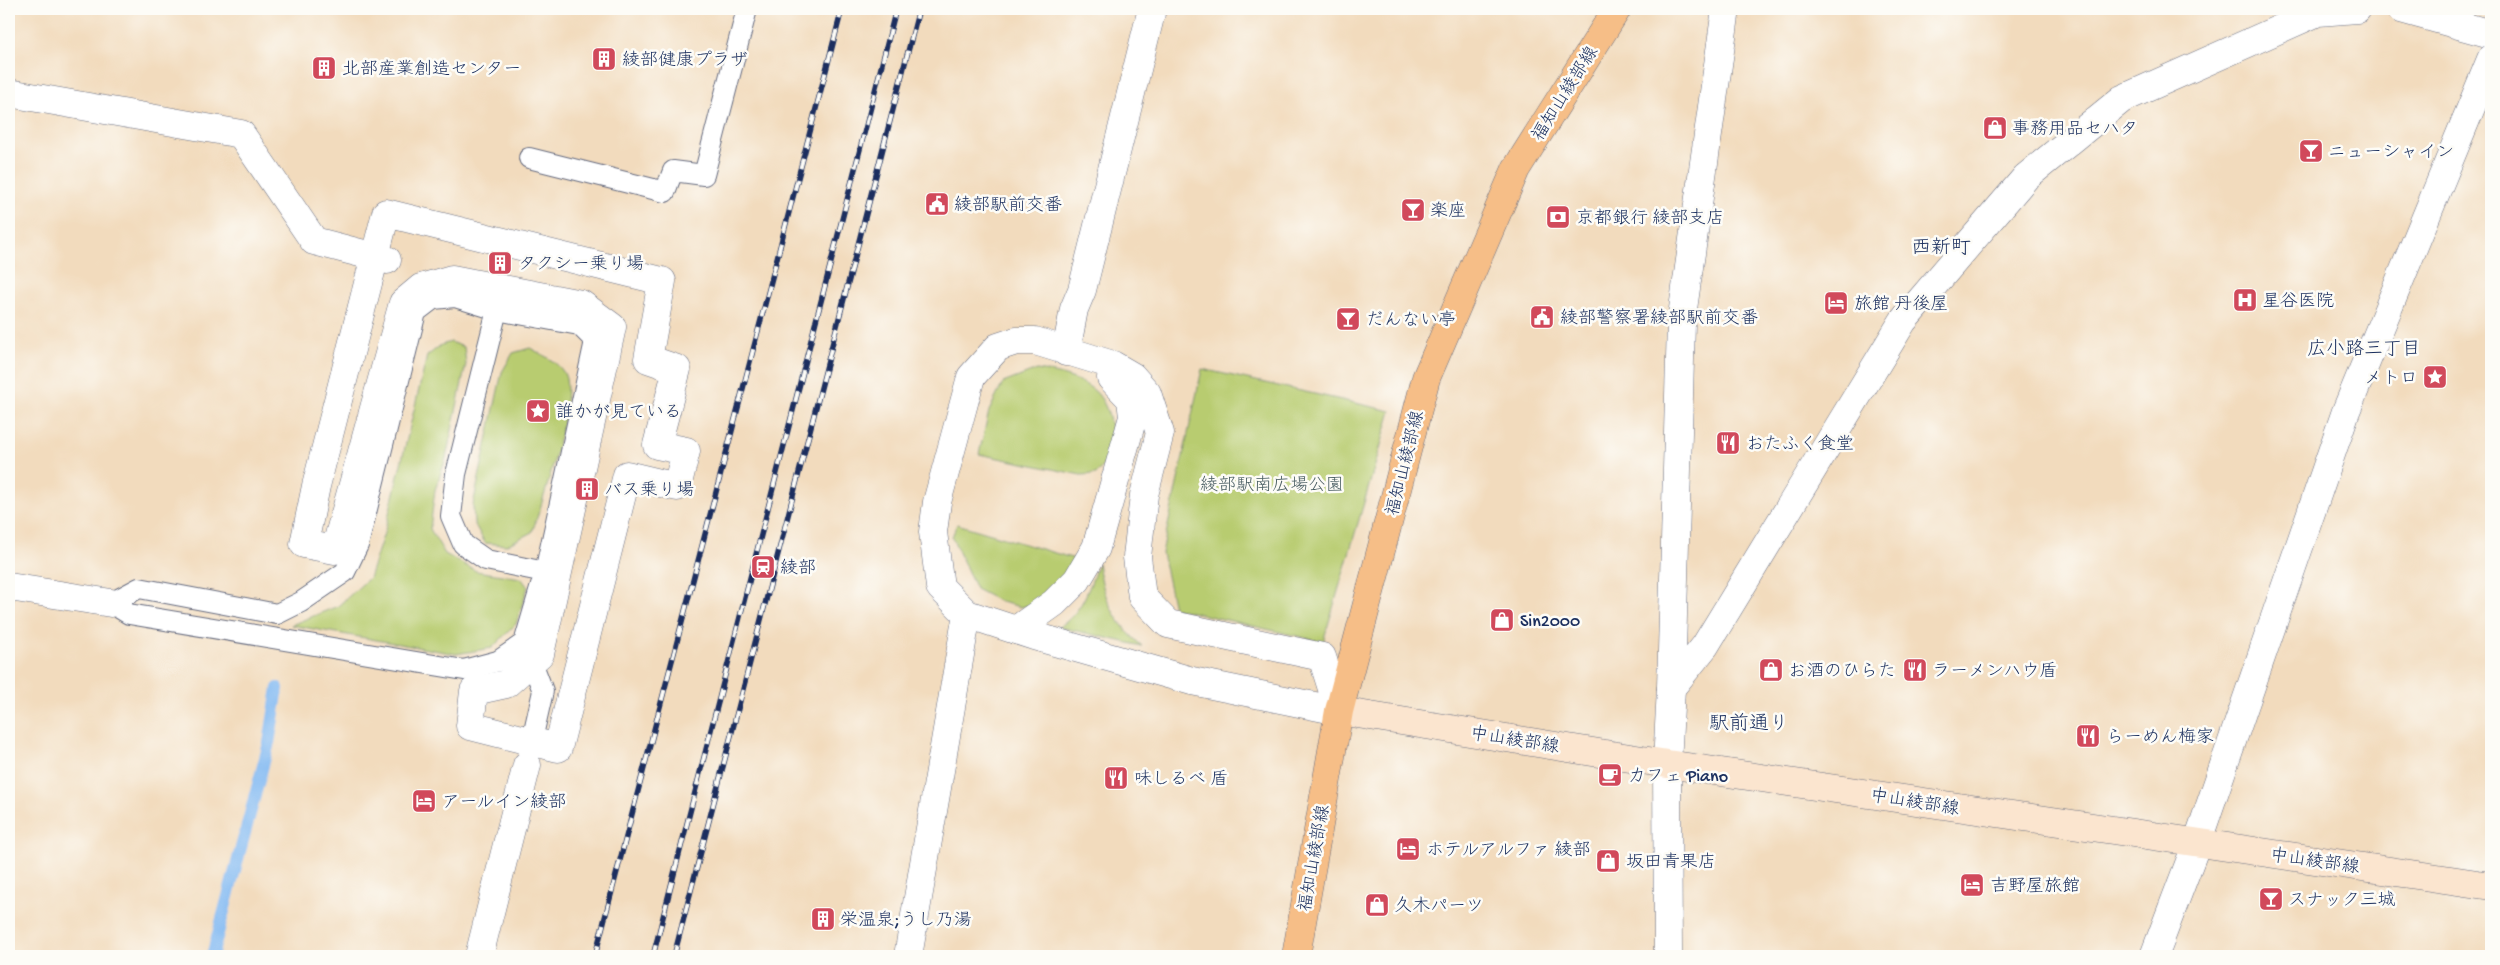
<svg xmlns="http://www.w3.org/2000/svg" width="2500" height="965" font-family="'Gochi Hand','Klee One',sans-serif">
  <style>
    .green { fill: #b8cc6f; stroke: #6a7e66 }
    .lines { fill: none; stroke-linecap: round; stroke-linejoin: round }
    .stream { stroke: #82b9f2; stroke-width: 12 }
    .service-casing { stroke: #666b7f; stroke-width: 22 }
    .pedestrian-casing { stroke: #666b7f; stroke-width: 29 }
    .minor-casing { stroke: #666b7f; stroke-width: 29 }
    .tertiary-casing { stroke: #666b7f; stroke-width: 29 }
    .secondary-casing { stroke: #666b7f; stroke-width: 29 }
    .primary-casing { stroke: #666b7f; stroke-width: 29 }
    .service { stroke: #fff; stroke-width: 20 }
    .pedestrian { stroke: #fff; stroke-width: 28 }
    .minor { stroke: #fff; stroke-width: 28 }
    .tertiary { stroke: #fff; stroke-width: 28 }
    .secondary { stroke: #fbe5cf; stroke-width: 28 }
    .primary { stroke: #f6be87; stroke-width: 28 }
    .rail-casing { stroke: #1b2f5e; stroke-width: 5.5 }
    .rail { stroke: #fdfcf7; stroke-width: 4; stroke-dasharray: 11; stroke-linecap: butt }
    .labels { text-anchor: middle; stroke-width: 5; stroke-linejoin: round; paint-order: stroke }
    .poi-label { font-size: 18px; fill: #1b2f5e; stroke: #fdfcf7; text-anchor: start }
    .street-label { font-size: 18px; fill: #1b2f5e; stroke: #fdfcf7 }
    .park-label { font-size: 18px; fill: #4a5e63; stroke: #fdfcf7 }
    .neighbourhood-label { font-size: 19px; fill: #1b2f5e; stroke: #fdfcf7 }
    .quarter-label { font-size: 20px; fill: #1b2f5e; stroke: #fdfcf7 }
  </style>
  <rect width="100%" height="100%" fill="#fdfcf7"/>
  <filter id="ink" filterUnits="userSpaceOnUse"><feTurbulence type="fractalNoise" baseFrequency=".02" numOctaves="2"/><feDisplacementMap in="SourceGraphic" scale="10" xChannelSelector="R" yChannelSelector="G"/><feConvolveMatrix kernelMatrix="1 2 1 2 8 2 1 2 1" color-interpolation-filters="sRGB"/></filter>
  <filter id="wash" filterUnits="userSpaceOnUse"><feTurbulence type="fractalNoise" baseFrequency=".0096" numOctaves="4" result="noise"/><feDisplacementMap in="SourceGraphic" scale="20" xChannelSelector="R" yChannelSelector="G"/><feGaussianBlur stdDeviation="1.12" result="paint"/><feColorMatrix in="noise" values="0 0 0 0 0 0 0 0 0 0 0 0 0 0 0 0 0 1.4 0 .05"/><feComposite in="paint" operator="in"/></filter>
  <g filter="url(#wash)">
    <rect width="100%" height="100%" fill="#f2dbbd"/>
    <g class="green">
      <polygon points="451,342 464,347 466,364 446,458 435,490 430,529 445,554 476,571 521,578 528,587 516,624 492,648 456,654 291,625 338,606 369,578 385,530 427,356 441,345"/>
      <path d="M530 348C541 354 557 361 564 373 577 396 542 505 532 532L507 545 485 543 474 523 473 505 502 372 513 353Z"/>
      <polygon points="1202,369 1391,411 1323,642 1174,608 1162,553"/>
      <path d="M1037 370C1055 373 1076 377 1091 388 1110 401 1115 435 1109 456 1107 462 1100 469 1096 474L1081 475 979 454 989 411 1003 383Z"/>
      <polygon points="957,524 1075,559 1070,580 1042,603 1021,607 1001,602 976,589 952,537"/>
      <path d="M1098 563C1104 600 1114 621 1142 646L1059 627C1082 613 1090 587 1098 563Z"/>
    </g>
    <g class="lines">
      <polyline class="stream" points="212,956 269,743 278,688"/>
    </g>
  </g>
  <g filter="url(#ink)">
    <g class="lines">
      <defs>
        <g id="service">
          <polyline points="529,158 665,192 673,171 704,175 747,9"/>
          <polygon points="455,297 497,310 579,325 595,341 545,572 524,643 498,661 464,670 129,614 111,603 139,588 277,614 301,602 345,572 358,545 416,312 433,299"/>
          <polyline points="497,310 456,474 451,516 463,544 486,560 545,572"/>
          <polyline points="527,649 543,691 529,753"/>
        </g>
        <g id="pedestrian">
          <polyline points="9,93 241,134 314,241 387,260"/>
          <polygon points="386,213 662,281 648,359 677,369 657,445 686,451 677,487 627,475 558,748 470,726 474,691 506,684 540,654 612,327 581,304 452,279 421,288 403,303 335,550 304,544 316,486"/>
        </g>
        <g id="minor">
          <polyline points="2401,9 2491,34"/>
          <polygon points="1016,341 1035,341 1113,365 1132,376 1147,393 1160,433 1144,495 1137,557 1142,597 1168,624 1322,657 1339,711 1192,681 1034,636 967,614 940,587 933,532 937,502 971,377 998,347"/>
          <polyline points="1066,352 1074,309 1082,290 1152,9"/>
          <polyline points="1016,630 1054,603 1077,580 1096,548 1133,417 1131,399 1111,378"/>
          <polyline points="1671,688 1705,646 1903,321 2026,177 2122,99 2318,12 2357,9"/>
          <polyline points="479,956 527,765"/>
          <polyline points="908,956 967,614"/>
          <polyline points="1668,956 1667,764 1671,688 1681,323 1726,9"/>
          <polyline points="2154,956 2197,843 2346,411 2491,59"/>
        </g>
        <polyline id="tertiary" points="9,587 111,603"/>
        <polyline id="secondary" points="1339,711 1667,764 2491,886"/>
        <polyline id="primary" points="1296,956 1339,711 1426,378 1516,169 1617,9"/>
      </defs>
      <use href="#service" class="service-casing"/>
      <use href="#pedestrian" class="pedestrian-casing"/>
      <use href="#minor" class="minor-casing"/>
      <use href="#tertiary" class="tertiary-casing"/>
      <use href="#secondary" class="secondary-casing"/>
      <use href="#primary" class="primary-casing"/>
      <use href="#service" class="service"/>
      <use href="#pedestrian" class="pedestrian"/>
      <use href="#minor" class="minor"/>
      <use href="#tertiary" class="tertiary"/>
      <use href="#secondary" class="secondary"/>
      <use href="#primary" class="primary"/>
      <defs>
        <g id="rail">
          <polyline points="595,956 842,9"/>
          <polyline points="653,956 896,9"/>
          <polyline points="674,956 919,9"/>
        </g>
      </defs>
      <use href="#rail" class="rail-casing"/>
      <use href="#rail" class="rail"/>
    </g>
  </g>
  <defs>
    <symbol id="building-square" viewBox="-11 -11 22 22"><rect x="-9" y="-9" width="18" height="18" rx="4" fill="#d1495b" stroke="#fdfcf7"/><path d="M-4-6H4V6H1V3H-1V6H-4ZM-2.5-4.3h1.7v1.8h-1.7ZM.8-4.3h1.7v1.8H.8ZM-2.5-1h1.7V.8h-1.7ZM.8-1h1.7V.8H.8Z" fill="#fff"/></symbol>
    <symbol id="shop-square" viewBox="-11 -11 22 22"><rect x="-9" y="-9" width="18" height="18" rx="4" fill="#d1495b" stroke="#fdfcf7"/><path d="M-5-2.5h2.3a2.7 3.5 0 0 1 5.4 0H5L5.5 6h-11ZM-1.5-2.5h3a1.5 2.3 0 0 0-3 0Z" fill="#fff"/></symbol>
    <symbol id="bar-square" viewBox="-11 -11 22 22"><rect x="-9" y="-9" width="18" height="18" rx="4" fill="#d1495b" stroke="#fdfcf7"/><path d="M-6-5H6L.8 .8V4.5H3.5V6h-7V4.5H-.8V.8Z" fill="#fff"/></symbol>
    <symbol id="civic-square" viewBox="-11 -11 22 22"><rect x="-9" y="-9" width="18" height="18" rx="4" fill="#d1495b" stroke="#fdfcf7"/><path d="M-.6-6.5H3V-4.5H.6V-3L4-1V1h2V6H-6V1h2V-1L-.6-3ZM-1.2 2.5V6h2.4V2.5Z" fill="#fff"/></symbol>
    <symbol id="bank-square" viewBox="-11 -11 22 22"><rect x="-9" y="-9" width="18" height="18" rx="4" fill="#d1495b" stroke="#fdfcf7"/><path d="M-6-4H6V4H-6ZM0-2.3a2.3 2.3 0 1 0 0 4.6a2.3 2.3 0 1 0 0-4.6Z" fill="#fff"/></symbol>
    <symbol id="hospital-square" viewBox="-11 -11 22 22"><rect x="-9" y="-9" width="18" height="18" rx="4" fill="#d1495b" stroke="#fdfcf7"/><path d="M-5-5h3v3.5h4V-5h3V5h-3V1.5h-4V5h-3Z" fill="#fff"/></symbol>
    <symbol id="hotel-square" viewBox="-11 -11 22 22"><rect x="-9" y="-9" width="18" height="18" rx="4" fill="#d1495b" stroke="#fdfcf7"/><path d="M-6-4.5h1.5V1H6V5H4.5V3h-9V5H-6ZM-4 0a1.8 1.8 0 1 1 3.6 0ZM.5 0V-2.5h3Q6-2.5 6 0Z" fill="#fff"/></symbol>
    <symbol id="sight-square" viewBox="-11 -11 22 22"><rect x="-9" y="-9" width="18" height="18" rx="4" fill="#d1495b" stroke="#fdfcf7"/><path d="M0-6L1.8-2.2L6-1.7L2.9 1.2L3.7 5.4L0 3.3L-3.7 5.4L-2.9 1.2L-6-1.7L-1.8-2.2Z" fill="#fff"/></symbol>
    <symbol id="restaurant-square" viewBox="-11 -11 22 22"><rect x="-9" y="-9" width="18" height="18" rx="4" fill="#d1495b" stroke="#fdfcf7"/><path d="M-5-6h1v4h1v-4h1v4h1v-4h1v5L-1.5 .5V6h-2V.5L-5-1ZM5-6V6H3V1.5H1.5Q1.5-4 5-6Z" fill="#fff"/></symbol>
    <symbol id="station-square" viewBox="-11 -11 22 22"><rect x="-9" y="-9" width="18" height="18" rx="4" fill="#d1495b" stroke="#fdfcf7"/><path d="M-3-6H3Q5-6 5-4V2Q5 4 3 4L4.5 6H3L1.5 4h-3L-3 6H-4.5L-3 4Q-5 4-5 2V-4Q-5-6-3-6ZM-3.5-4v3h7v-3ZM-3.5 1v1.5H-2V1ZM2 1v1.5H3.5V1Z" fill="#fff"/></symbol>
    <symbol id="cafe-square" viewBox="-11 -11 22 22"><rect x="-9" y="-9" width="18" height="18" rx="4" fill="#d1495b" stroke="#fdfcf7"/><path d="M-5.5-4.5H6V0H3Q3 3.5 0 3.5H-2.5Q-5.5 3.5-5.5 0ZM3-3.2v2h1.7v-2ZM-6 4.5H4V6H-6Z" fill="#fff"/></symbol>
  </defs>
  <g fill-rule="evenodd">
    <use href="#building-square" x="590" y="45" width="28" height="28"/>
    <use href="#building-square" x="310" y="54" width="28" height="28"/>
    <use href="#shop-square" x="1981" y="114" width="28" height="28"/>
    <use href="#bar-square" x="2297" y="137" width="28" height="28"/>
    <use href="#civic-square" x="923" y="190" width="28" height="28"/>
    <use href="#bar-square" x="1399" y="196" width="28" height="28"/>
    <use href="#bank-square" x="1544" y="203" width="28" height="28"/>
    <use href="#building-square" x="486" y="249" width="28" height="28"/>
    <use href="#hospital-square" x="2231" y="286" width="28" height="28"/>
    <use href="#hotel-square" x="1822" y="289" width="28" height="28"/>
    <use href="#civic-square" x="1528" y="303" width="28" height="28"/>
    <use href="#bar-square" x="1334" y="305" width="28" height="28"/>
    <use href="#sight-square" x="2421" y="363" width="28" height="28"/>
    <use href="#sight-square" x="524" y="397" width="28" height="28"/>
    <use href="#restaurant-square" x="1714" y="429" width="28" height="28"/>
    <use href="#building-square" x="573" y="475" width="28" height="28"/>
    <use href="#station-square" x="749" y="553" width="28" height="28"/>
    <use href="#shop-square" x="1488" y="606" width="28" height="28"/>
    <use href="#shop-square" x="1757" y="656" width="28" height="28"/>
    <use href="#restaurant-square" x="1901" y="656" width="28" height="28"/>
    <use href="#restaurant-square" x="2074" y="722" width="28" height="28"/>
    <use href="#cafe-square" x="1596" y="761" width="28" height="28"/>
    <use href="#restaurant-square" x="1102" y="764" width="28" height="28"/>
    <use href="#hotel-square" x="410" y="787" width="28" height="28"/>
    <use href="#hotel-square" x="1394" y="835" width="28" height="28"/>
    <use href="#shop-square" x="1594" y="847" width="28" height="28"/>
    <use href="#hotel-square" x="1958" y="871" width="28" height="28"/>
    <use href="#bar-square" x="2257" y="885" width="28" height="28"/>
    <use href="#shop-square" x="1363" y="891" width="28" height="28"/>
    <use href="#building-square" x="809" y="905" width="28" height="28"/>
  </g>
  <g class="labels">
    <g class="poi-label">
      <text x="622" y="65">綾部健康プラザ</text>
      <text x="342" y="74">北部産業創造センター</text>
      <text x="2012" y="134">事務用品セハタ</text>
      <text x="2328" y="157">ニューシャイン</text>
      <text x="954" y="210">綾部駅前交番</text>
      <text x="1430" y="216">楽座</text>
      <text x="1576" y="223">京都銀行 綾部支店</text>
      <text x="518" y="269">タクシー乗り場</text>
      <text x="2262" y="306">星谷医院</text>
      <text x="1854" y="309">旅館 丹後屋</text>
      <text x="1560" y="323">綾部警察署綾部駅前交番</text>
      <text x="1366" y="325">だんない亭</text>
      <text x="2418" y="383" text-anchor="end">メトロ</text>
      <text x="556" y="417">誰かが見ている</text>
      <text x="1746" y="449">おたふく食堂</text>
      <text x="604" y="495">バス乗り場</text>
      <text x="780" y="573">綾部</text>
      <text x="1520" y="626">Sin2000</text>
      <text x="1788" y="676">お酒のひらた</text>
      <text x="1932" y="676">ラーメンハウ盾</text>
      <text x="2106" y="742">らーめん梅家</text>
      <text x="1628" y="781">カフェ Piano</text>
      <text x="1134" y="784">味しるべ 盾</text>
      <text x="442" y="807">アールイン綾部</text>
      <text x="1426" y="855">ホテルアルファ 綾部</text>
      <text x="1626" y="867">坂田青果店</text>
      <text x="1990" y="891">吉野屋旅館</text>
      <text x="2288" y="905">スナック三城</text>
      <text x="1394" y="911">久木パーツ</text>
      <text x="840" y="925">栄温泉;うし乃湯</text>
    </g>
    <g class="street-label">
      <text transform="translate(1564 93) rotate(-58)" y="6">福知山綾部線</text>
      <text transform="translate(1404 463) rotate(-76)" y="6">福知山綾部線</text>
      <text transform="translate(1515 739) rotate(9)" y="6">中山綾部線</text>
      <text transform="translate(1915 801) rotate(9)" y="6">中山綾部線</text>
      <text transform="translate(1313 858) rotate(-80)" y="6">福知山綾部線</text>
      <text transform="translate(2315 860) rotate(8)" y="6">中山綾部線</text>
    </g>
    <g class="park-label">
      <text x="1272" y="490">綾部駅南広場公園</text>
    </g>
    <g class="neighbourhood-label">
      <text x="2364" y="354">広小路三丁目</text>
    </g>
    <g class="quarter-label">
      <text x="1941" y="253">西新町</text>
      <text x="1749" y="729">駅前通り</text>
    </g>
  </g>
  <rect width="2500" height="965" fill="none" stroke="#fdfcf7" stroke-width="30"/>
</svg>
